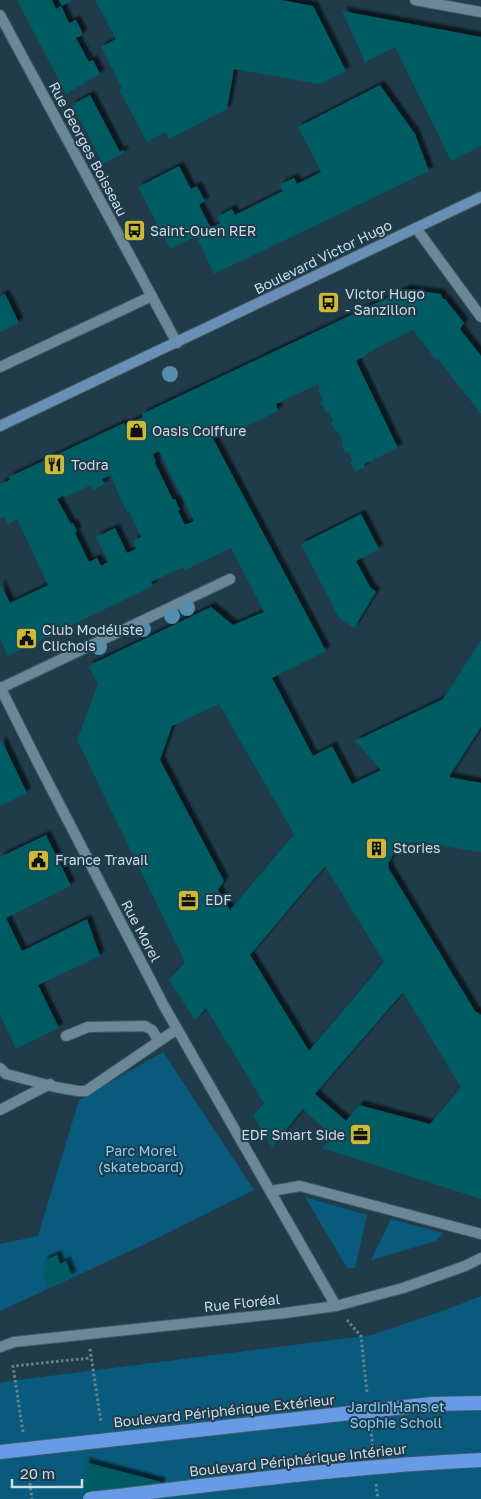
<svg xmlns="http://www.w3.org/2000/svg" width="481" height="1499" font-family="'Golos Text',sans-serif">
  <style>
    .green { fill: #085b7c }
    .building { fill: #015b64; fill-rule: evenodd; filter: url(#shadow) }
    .lines { fill: none; stroke-linecap: round; stroke-linejoin: round }
    .service-casing { stroke: #415a66; stroke-width: 12 }
    .minor-casing { stroke: #415a66; stroke-width: 12 }
    .tertiary-casing { stroke: #415a66; stroke-width: 12 }
    .secondary-casing { stroke: #415a66; stroke-width: 12 }
    .path { stroke: #6a808c; stroke-width: 3; stroke-dasharray: 2.5 2.5; stroke-linecap: butt }
    .service { stroke: #6a8898; stroke-width: 10 }
    .minor { stroke: #6a8898; stroke-width: 10 }
    .tertiary { stroke: #6a8898; stroke-width: 10 }
    .secondary { stroke: #698fb5; stroke-width: 10 }
    .trunk-bridge-casing { stroke: #415a66; stroke-width: 16; stroke-linecap: butt }
    .trunk-bridge { stroke: #679be6; stroke-width: 14 }
    .tree { fill: #558daa }
    .labels { text-anchor: middle; stroke-width: 4; stroke-linejoin: round; paint-order: stroke }
    .street-label { font-size: 14px; fill: #ccdce5; stroke: #203b4a }
    .poi-label { font-size: 14px; fill: #ccdce5; stroke: #203b4a; text-anchor: start }
    .park-label { font-size: 14px; fill: #80d0f9; stroke: #203b4a }
  </style>
  <defs>
    <filter id="shadow"><feDropShadow dx="4.5" dy="-4.5" stdDeviation="1" flood-color="#0009"/></filter>
  </defs>
  <rect width="100%" height="100%" fill="#203b4a"/>
  <g class="green">
    <polygon points="163,1052 254,1190 143,1245 0,1311 0,1244 38,1236 79,1100"/>
    <polygon points="305,1197 367,1215 355,1268 347,1268"/>
    <polygon points="391,1219 443,1233 436,1241 371,1260"/>
    <polygon points="481,1296 481,1499 0,1499 0,1384 2,1382 372,1335 448,1309"/>
  </g>
  <g class="building">
    <polygon points="17,0 52,0 56,9 61,6 69,23 76,20 82,32 82,35 76,38 89,62 93,60 100,74 66,94"/>
    <polygon points="59,0 72,0 62,6"/>
    <polygon points="95,0 281,0 313,6 346,71 320,84 234,69 227,109 169,139 165,132 147,142 119,90 122,88 101,47 116,39"/>
    <polygon points="342,11 481,37 481,146 451,161 395,47 365,62"/>
    <polygon points="380,85 415,134 429,171 214,274 196,236 170,249 138,187 179,166 191,189 197,186 205,201 199,205 211,228 220,223 217,217 232,209 235,215 283,191 279,185 294,178 297,184 321,172 298,127"/>
    <polygon points="90,95 120,152 123,150 124,153 103,164 72,105"/>
    <path d="M406 289 441 294 443 299H445L464 323 460 329 481 356V414L438 359 436 360 413 330 374 349V350L356 361 398 448 364 464 365 467 355 472 350 462 353 461 348 451 345 453 341 443 343 442 338 431 336 432 331 423 333 421 328 411 326 412 320 402 323 400 318 391 320 388 318 384 276 404 278 411 233 433 230 427 211 435 326 651 272 678 313 756 332 746 352 784 381 770 355 741 443 699 481 640V727L449 777 481 783V852L420 842 405 844 394 853 388 864 389 869 475 1011 481 1015V1199L322 1148 333 1137 303 1109 272 1147 253 1116 264 1103 206 1008 195 1020 169 980 185 962 77 740 98 684 88 666 211 607 233 625 264 612 231 548 185 570 184 567 151 582 153 586 8 656 0 639V583L10 603 48 585 17 519 8 524 4 517 0 518V484L10 480 9 477 124 423 125 425 143 417 142 414ZM159 451 194 521 185 525 178 511 180 510 175 499 173 500 155 463 156 462 153 454ZM111 475 114 481 113 482 127 512 129 511 141 537 133 541 136 549 127 553 115 528 96 537 108 562 101 566 97 558 89 562 75 533 77 531 73 523 71 524 57 499 63 496 66 497 91 485 93 490 105 484 102 479ZM219 704 294 834 230 910 218 890 224 881 160 760 172 726ZM325 866 384 962 309 1051 250 955ZM403 992 461 1087 430 1124 359 1105 346 1121 315 1094Z"/>
    <polygon points="5,294 19,323 0,332 0,297"/>
    <polygon points="361,514 379,549 356,561 370,587 376,592 354,628 339,618 301,544"/>
    <polygon points="2,741 27,793 0,806 0,742"/>
    <polygon points="46,835 71,886 6,918 22,951 87,919 100,956 38,985 59,1028 16,1049 0,1015 0,857"/>
    <polygon points="57,1255 60,1264 66,1261 72,1276 48,1287 42,1272 47,1270 43,1261"/>
    <polygon points="85,1462 161,1482 156,1499 95,1499 83,1496"/>
  </g>
  <g class="lines">
    <defs>
      <g id="service">
        <polyline points="0,15 177,343"/>
        <polyline points="0,367 152,296"/>
        <polyline points="1,688 230,579"/>
        <polyline points="66,1036 88,1027 145,1026 152,1030 159,1041"/>
        <polyline points="0,1068 6,1074 55,1087 78,1091 86,1091 177,1029"/>
        <polyline points="0,1110 50,1084"/>
        <polyline points="271,1191 300,1186 481,1234"/>
      </g>
      <g id="minor">
        <polyline points="416,228 481,317"/>
        <polyline points="0,1347 14,1342 285,1313 336,1306 403,1288 465,1266 481,1258"/>
      </g>
      <g id="tertiary">
        <polyline points="415,0 481,12"/>
        <polyline points="0,687 37,761 164,1006 336,1306"/>
      </g>
      <polyline id="secondary" points="0,426 481,197"/>
    </defs>
    <use href="#service" class="service-casing"/>
    <use href="#minor" class="minor-casing"/>
    <use href="#tertiary" class="tertiary-casing"/>
    <use href="#secondary" class="secondary-casing"/>
    <g class="path">
      <polyline points="347,1320 361,1336 367,1393"/>
      <polyline points="90,1349 101,1422"/>
      <polyline points="371,1429 373,1450"/>
      <polyline points="23,1432 13,1366 91,1358"/>
      <polyline points="28,1468 32,1499"/>
      <polyline points="376,1484 378,1499"/>
    </g>
    <use href="#service" class="service"/>
    <use href="#minor" class="minor"/>
    <use href="#tertiary" class="tertiary"/>
    <use href="#secondary" class="secondary"/>
    <defs>
      <g id="trunk-bridge">
        <polyline points="0,1452 432,1404 481,1403"/>
        <path d="M90 1499C220 1484 350 1466 481 1460"/>
      </g>
    </defs>
    <use href="#trunk-bridge" class="trunk-bridge-casing"/>
    <use href="#trunk-bridge" class="trunk-bridge"/>
  </g>
  <g class="tree">
    <circle cx="170" cy="374" r="8"/>
    <circle cx="187" cy="608" r="8"/>
    <circle cx="172" cy="616" r="8"/>
    <circle cx="143" cy="629" r="8"/>
    <circle cx="99" cy="647" r="8"/>
  </g>
  <defs>
    <symbol id="bus-square" viewBox="-11 -11 22 22"><rect x="-9" y="-9" width="18" height="18" rx="4" fill="#caba3a" stroke="#203b4a"/><path d="M-5-6H5V4H4V6H2V4H-2V6H-4V4H-5ZM-3.5-4V0h7V-4ZM-3.5 1.2v1.5H-2V1.2ZM2 1.2v1.5H3.5V1.2Z" fill="#111"/></symbol>
    <symbol id="shop-square" viewBox="-11 -11 22 22"><rect x="-9" y="-9" width="18" height="18" rx="4" fill="#caba3a" stroke="#203b4a"/><path d="M-5-2.5h2.3a2.7 3.5 0 0 1 5.4 0H5L5.5 6h-11ZM-1.5-2.5h3a1.5 2.3 0 0 0-3 0Z" fill="#111"/></symbol>
    <symbol id="restaurant-square" viewBox="-11 -11 22 22"><rect x="-9" y="-9" width="18" height="18" rx="4" fill="#caba3a" stroke="#203b4a"/><path d="M-5-6h1v4h1v-4h1v4h1v-4h1v5L-1.5 .5V6h-2V.5L-5-1ZM5-6V6H3V1.5H1.5Q1.5-4 5-6Z" fill="#111"/></symbol>
    <symbol id="civic-square" viewBox="-11 -11 22 22"><rect x="-9" y="-9" width="18" height="18" rx="4" fill="#caba3a" stroke="#203b4a"/><path d="M-.6-6.5H3V-4.5H.6V-3L4-1V1h2V6H-6V1h2V-1L-.6-3ZM-1.2 2.5V6h2.4V2.5Z" fill="#111"/></symbol>
    <symbol id="building-square" viewBox="-11 -11 22 22"><rect x="-9" y="-9" width="18" height="18" rx="4" fill="#caba3a" stroke="#203b4a"/><path d="M-4-6H4V6H1V3H-1V6H-4ZM-2.5-4.3h1.7v1.8h-1.7ZM.8-4.3h1.7v1.8H.8ZM-2.5-1h1.7V.8h-1.7ZM.8-1h1.7V.8H.8Z" fill="#111"/></symbol>
    <symbol id="office-square" viewBox="-11 -11 22 22"><rect x="-9" y="-9" width="18" height="18" rx="4" fill="#caba3a" stroke="#203b4a"/><path d="M-6-3h4V-5.5h4V-3h4V5H-6ZM-1-4.5V-3h2v-1.5ZM-6 0V1H6V0Z" fill="#111"/></symbol>
  </defs>
  <g fill-rule="evenodd">
    <use href="#bus-square" x="122" y="218" width="25" height="25"/>
    <use href="#bus-square" x="316" y="290" width="25" height="25"/>
    <use href="#shop-square" x="124" y="418" width="25" height="25"/>
    <use href="#restaurant-square" x="42" y="452" width="25" height="25"/>
    <use href="#civic-square" x="14" y="626" width="25" height="25"/>
    <use href="#building-square" x="364" y="836" width="25" height="25"/>
    <use href="#civic-square" x="26" y="848" width="25" height="25"/>
    <use href="#office-square" x="176" y="888" width="25" height="25"/>
    <use href="#office-square" x="348" y="1122" width="25" height="25"/>
  </g>
  <g class="labels">
    <g class="street-label">
      <text transform="translate(88 149) rotate(62)" y="5">Rue Georges Boisseau</text>
      <text transform="translate(323 257) rotate(-26)" y="5">Boulevard Victor Hugo</text>
      <text transform="translate(141 931) rotate(62)" y="5">Rue Morel</text>
      <text transform="translate(242 1303) rotate(-6)" y="5">Rue Floréal</text>
      <text transform="translate(224 1411) rotate(-6)" y="5">Boulevard Périphérique Extérieur</text>
      <text transform="translate(298 1460) rotate(-6)" y="5">Boulevard Périphérique Intérieur</text>
    </g>
    <g class="poi-label">
      <text x="150" y="236">Saint-Ouen RER</text>
      <text x="345" y="299">Victor Hugo<tspan x="345" dy="16">- Sanzillon</tspan></text>
      <text x="152" y="436">Oasis Coiffure</text>
      <text x="71" y="470">Todra</text>
      <text x="42" y="635">Club Modéliste<tspan x="42" dy="16">Clichois</tspan></text>
      <text x="393" y="853">Stories</text>
      <text x="55" y="865">France Travail</text>
      <text x="205" y="905">EDF</text>
      <text x="345" y="1140" text-anchor="end">EDF Smart Side</text>
    </g>
    <g class="park-label">
      <text x="141" y="1156">Parc Morel<tspan x="141" dy="16">(skateboard)</tspan></text>
      <text x="396" y="1412">Jardin Hans et<tspan x="396" dy="16">Sophie Scholl</tspan></text>
    </g>
  </g>
  <path d="M12 1479v8h70v-8" fill="none" stroke="#ccdce5" stroke-width="2.5"/>
  <text x="20" y="1479" font-size="15" fill="#ccdce5" stroke="#203b4a" stroke-width="4" paint-order="stroke">20 m</text>
</svg>
